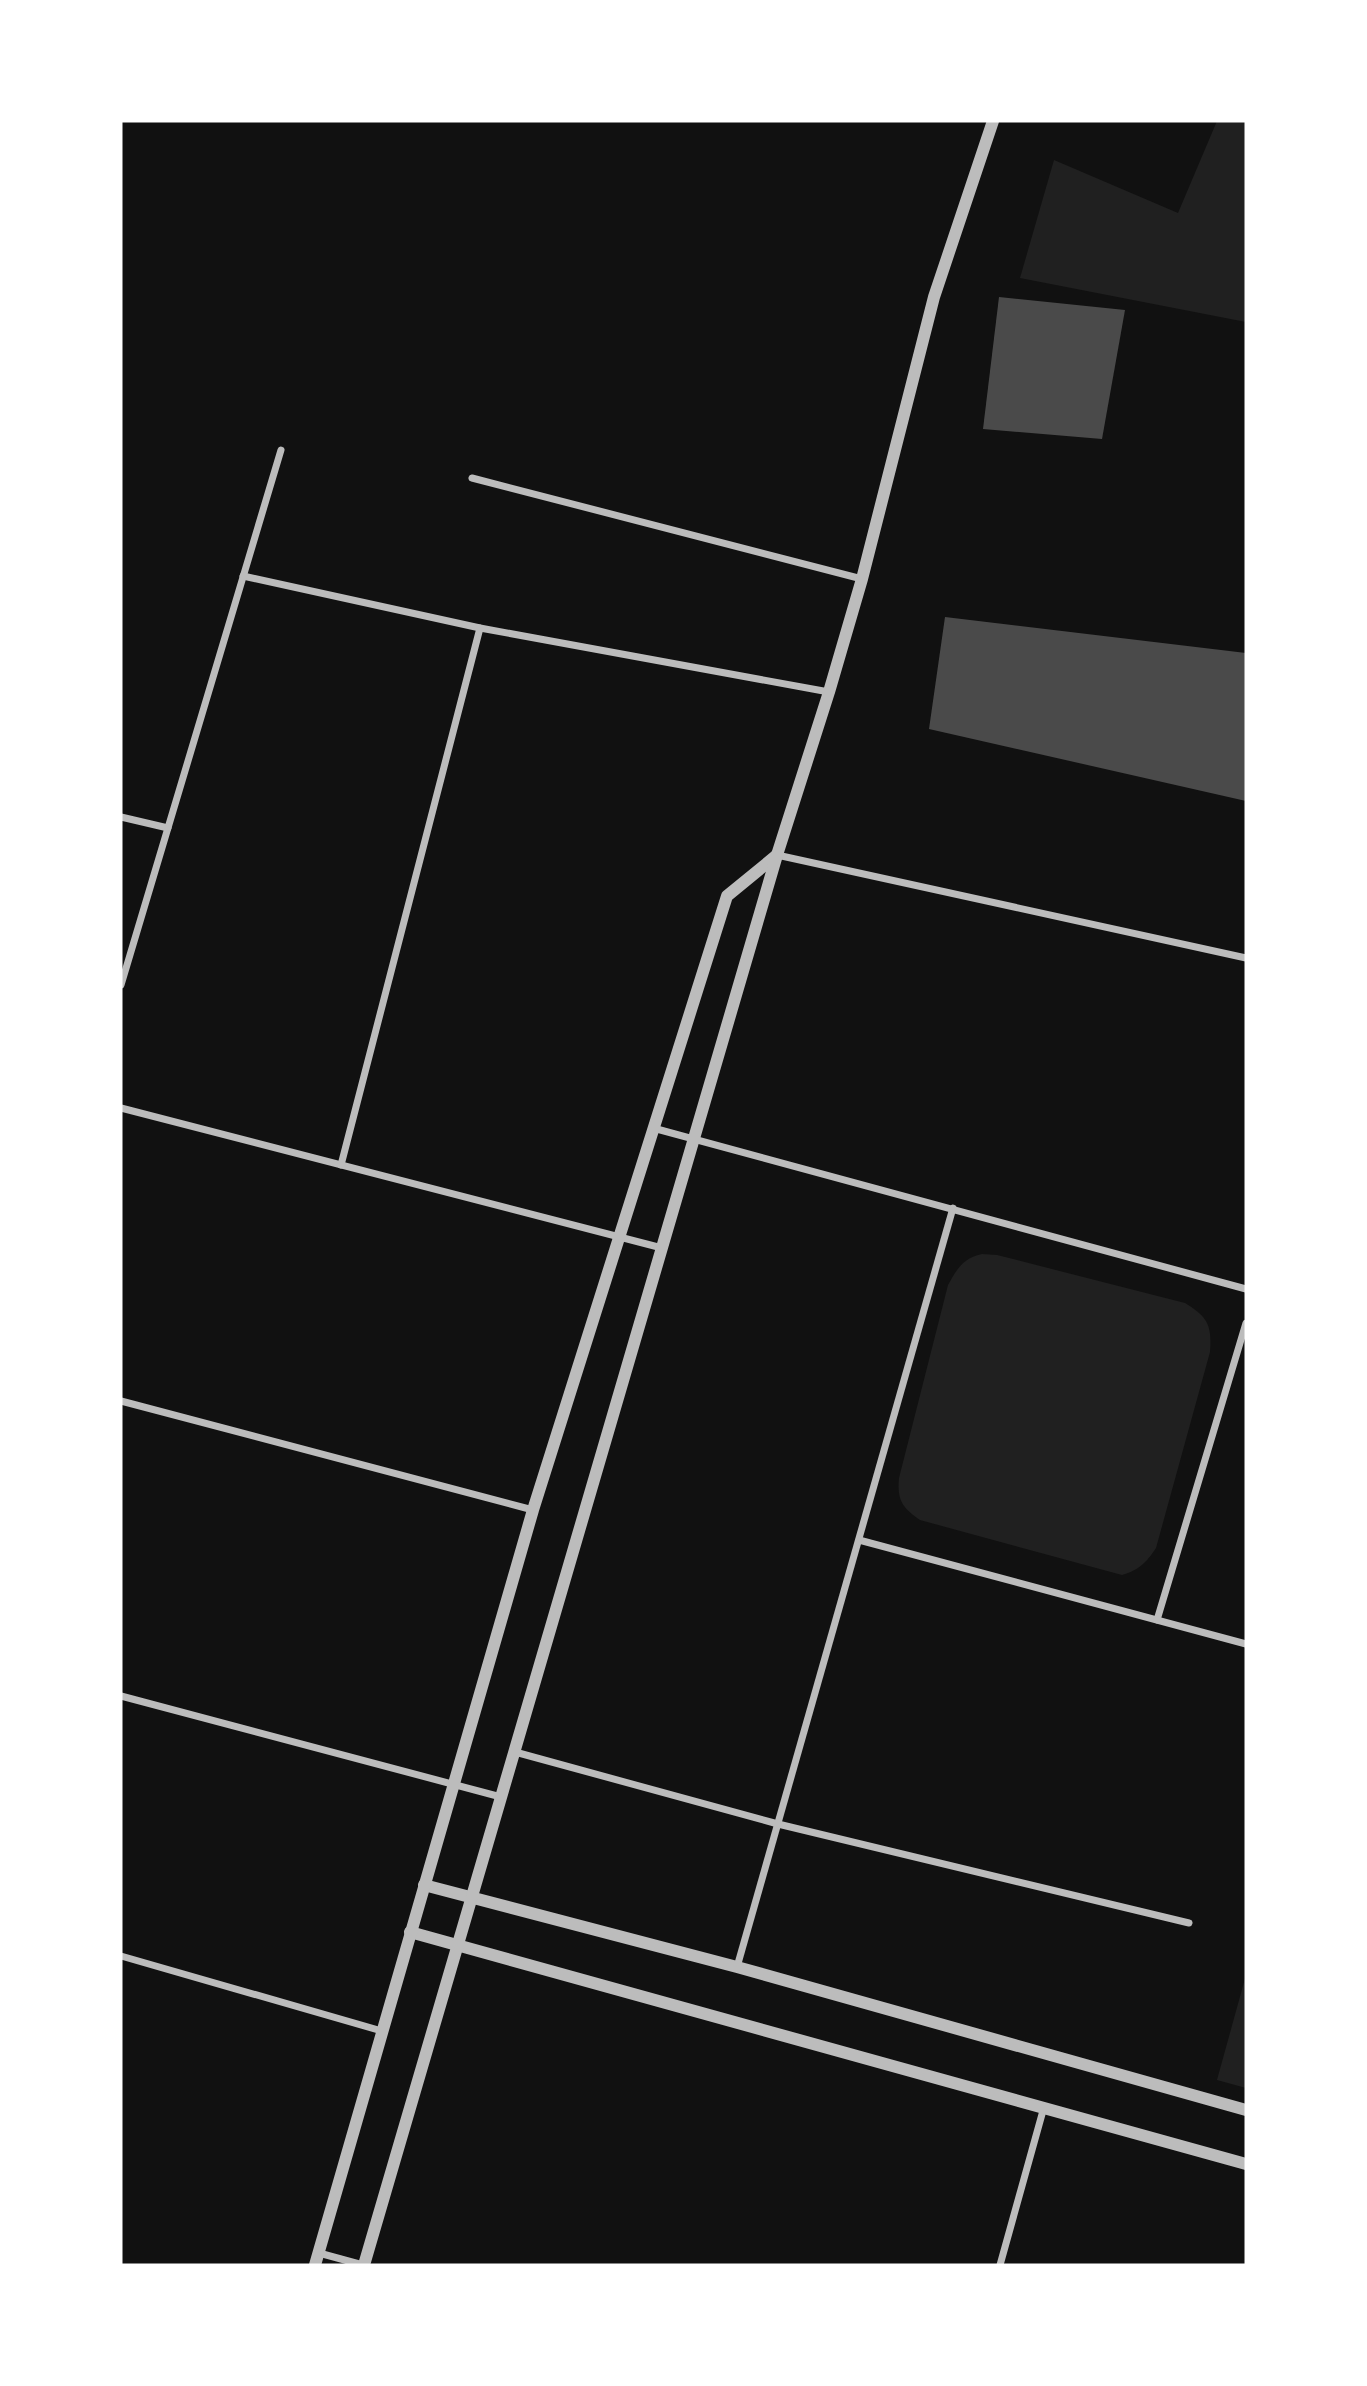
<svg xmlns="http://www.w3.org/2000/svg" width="1367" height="2386" font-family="Raleway,sans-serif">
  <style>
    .green { fill: #202020 }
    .building { fill: #4a4a4a }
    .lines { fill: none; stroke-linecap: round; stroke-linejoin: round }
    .minor { stroke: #bcbcbc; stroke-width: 7 }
    .tertiary { stroke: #bcbcbc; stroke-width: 12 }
  </style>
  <rect width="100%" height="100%" fill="#111"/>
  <g class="green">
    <polygon points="1217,121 1246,121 1246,322 1020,278 1054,160 1178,213"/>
    <path d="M982 1254 997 1255 1185 1303C1208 1317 1212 1325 1210 1352L1156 1548C1146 1563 1139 1570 1122 1575L920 1520C902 1507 897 1500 899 1478L948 1285C957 1269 963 1258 982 1254Z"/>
    <polygon points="1246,1975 1246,2088 1217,2080"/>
  </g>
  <g class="building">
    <polygon points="999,297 1125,310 1102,439 983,429"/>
    <polygon points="945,617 1246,653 1246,801 929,729"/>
  </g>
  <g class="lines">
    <g class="minor">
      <polyline points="472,478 862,579"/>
      <polyline points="243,576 480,628 829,692"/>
      <polyline points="121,817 168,828"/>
      <polyline points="777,855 1246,958"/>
      <polyline points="121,985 281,450"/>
      <polyline points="121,1108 662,1248"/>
      <polyline points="653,1128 1246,1289"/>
      <polyline points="341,1165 480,628"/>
      <polyline points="121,1401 533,1510"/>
      <polyline points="859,1540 1246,1644"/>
      <polyline points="1157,1620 1246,1323"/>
      <polyline points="121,1696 501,1797"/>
      <polyline points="515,1752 778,1824 1189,1923"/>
      <polyline points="121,1956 382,2031"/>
      <polyline points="737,1967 953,1208"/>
      <polyline points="319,2253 363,2265"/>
      <polyline points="1000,2265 1044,2107"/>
    </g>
    <g class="tertiary">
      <polyline points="424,1885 737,1967 1246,2110"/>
      <polyline points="410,1932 1246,2164"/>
      <polyline points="315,2265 533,1510 727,896 777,855"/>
      <polyline points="364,2265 777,855 829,692 862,579 934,297 993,121"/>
    </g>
  </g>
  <rect width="1367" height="2386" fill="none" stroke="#ffffff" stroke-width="245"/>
</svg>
